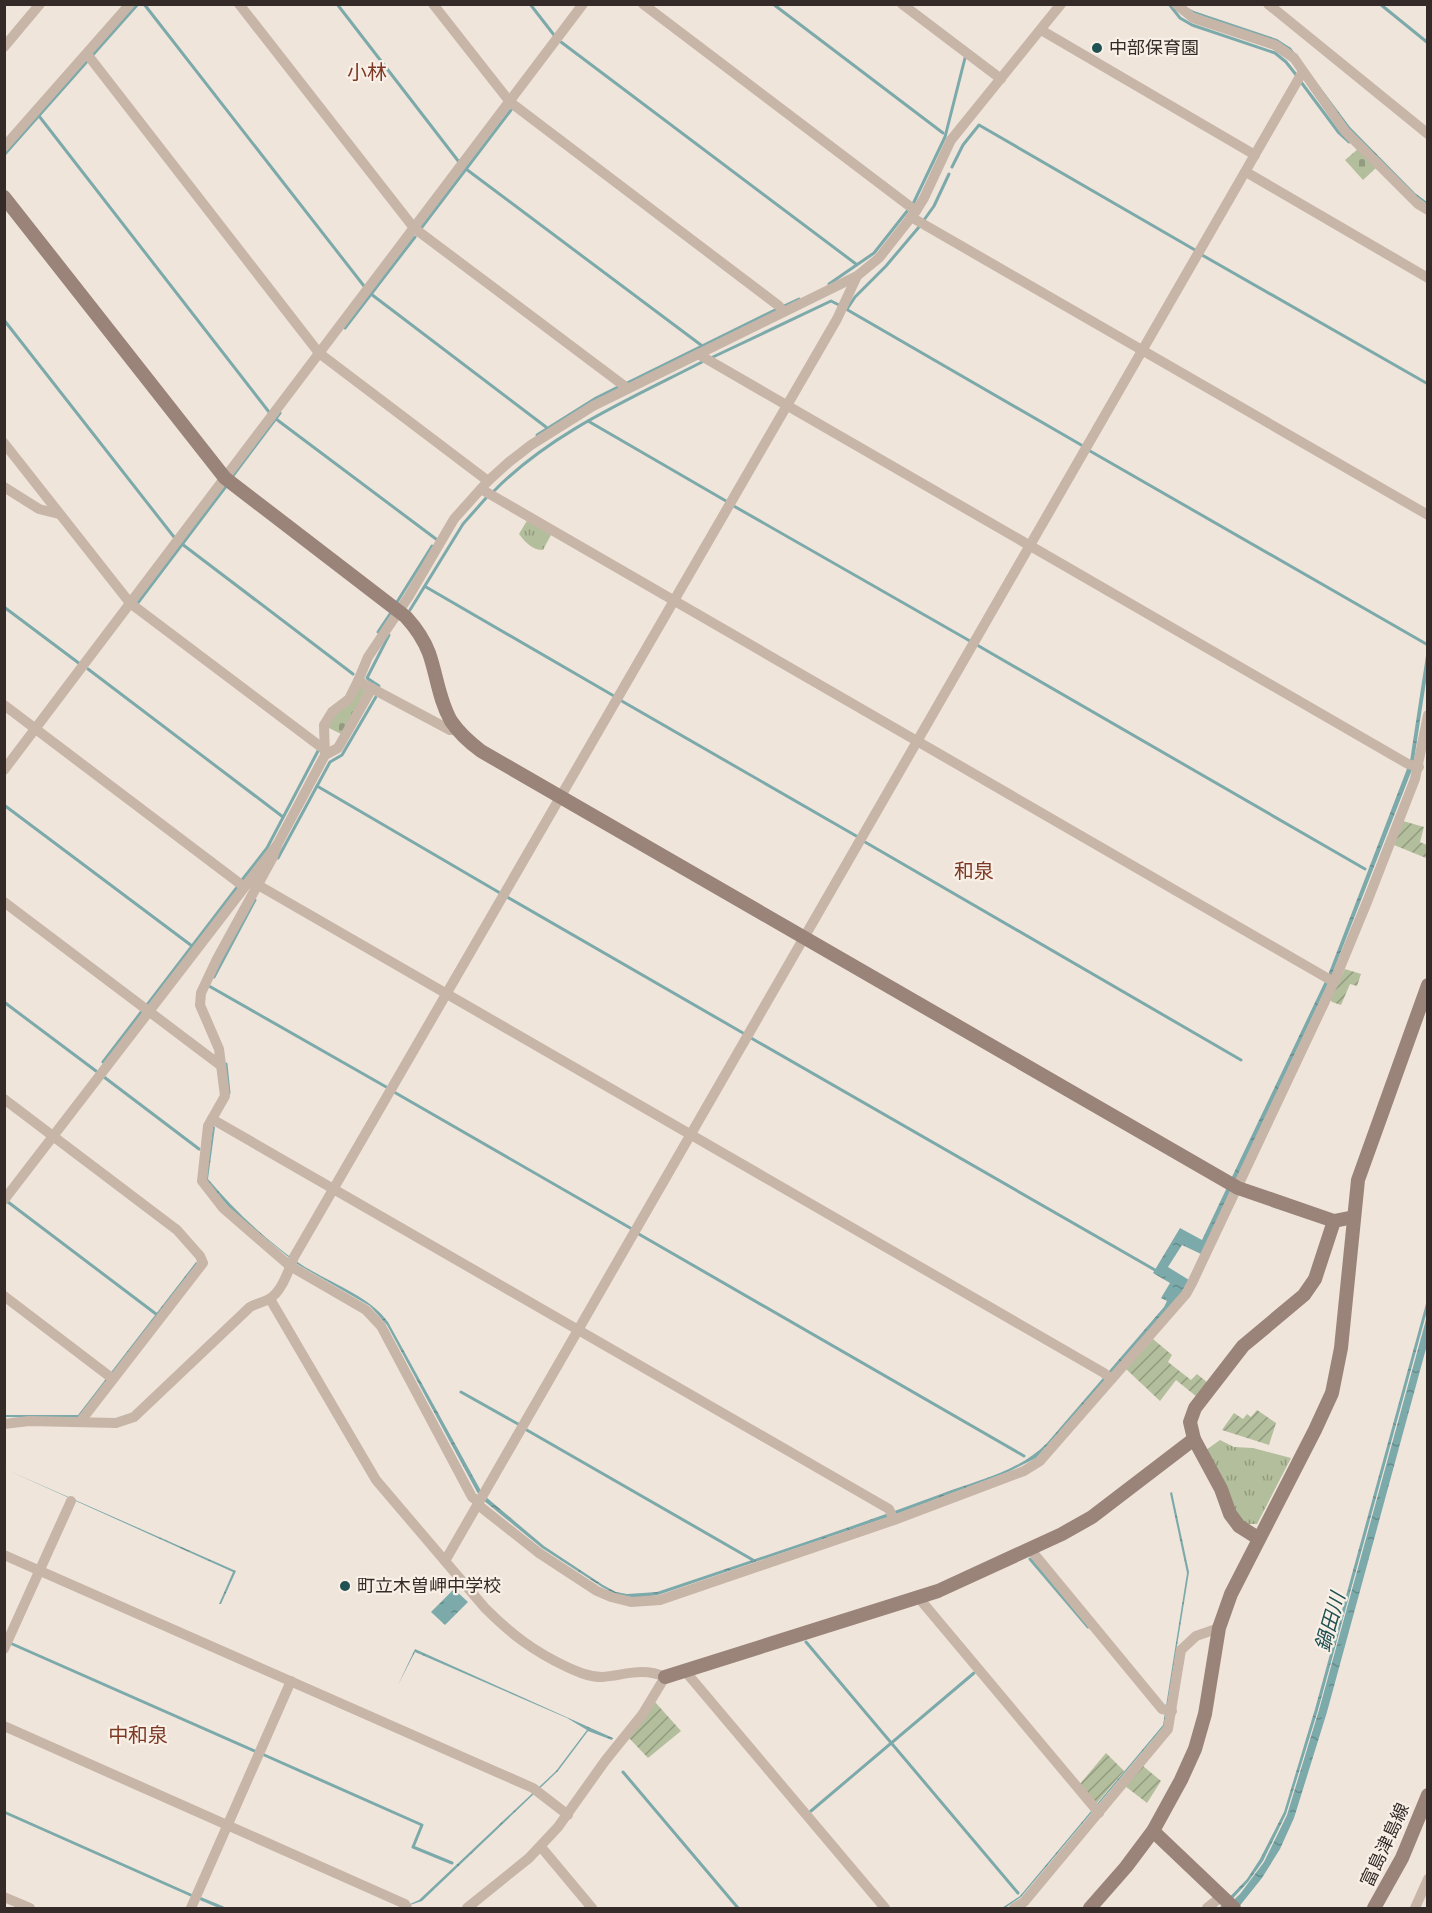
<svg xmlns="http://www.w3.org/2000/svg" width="1432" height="1913" font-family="'Roboto Condensed','Noto Sans JP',sans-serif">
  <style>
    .grass { fill: url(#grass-tufts) }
    .cemetery { fill: url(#cemetery-stones) }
    .garden { fill: url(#garden-furrows) }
    .water { fill: url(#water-ripples) }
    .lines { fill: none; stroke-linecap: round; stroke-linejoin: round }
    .stream { stroke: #7caaab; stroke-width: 3 }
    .street { stroke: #c7b5a8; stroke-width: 10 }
    .secondary { stroke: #9a8479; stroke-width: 14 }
    .poi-dot { fill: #205153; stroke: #f8f0e7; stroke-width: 2 }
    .labels { text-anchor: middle; stroke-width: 4.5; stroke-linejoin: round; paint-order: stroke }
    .poi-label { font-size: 18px; fill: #342b28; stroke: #f8f0e7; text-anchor: start }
    .street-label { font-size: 18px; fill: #342b28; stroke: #f8f0e7 }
    .neighbourhood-label { font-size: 20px; fill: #7e3926; stroke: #f8f0e7 }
    .water-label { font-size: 20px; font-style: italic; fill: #205153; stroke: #f8f0e7 }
  </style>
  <defs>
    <pattern id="grass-tufts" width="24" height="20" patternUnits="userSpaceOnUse" patternTransform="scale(1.5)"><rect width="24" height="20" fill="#b3be9c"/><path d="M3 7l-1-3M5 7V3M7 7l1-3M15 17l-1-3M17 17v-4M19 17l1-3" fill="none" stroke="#929b7f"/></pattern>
    <pattern id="cemetery-stones" width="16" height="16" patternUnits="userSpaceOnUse" patternTransform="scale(1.5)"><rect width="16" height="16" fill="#b3be9c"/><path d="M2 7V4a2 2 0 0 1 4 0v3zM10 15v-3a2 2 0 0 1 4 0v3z" fill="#929b7f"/></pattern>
    <pattern id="garden-furrows" width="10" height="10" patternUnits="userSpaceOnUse" patternTransform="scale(1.5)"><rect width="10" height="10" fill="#b3be9c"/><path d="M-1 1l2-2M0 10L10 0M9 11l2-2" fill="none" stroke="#929b7f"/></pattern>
    <pattern id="water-ripples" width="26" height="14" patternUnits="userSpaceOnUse" patternTransform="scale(1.5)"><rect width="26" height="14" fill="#7caaab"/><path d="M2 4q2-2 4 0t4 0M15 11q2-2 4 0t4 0" fill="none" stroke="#668b8b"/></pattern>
  </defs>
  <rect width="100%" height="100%" fill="#f0e5db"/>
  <g class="grass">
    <path d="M528 519 552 533 543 550C532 550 525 542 519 534Z"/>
    <polygon points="1220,1440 1234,1447 1253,1448 1291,1458 1257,1524 1245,1524 1238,1520 1206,1450"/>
  </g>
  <g class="cemetery">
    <polygon points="1358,149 1377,167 1363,180 1345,160"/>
    <polygon points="358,684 366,689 343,735 327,727"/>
  </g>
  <g class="garden">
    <polygon points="1403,821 1424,827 1420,842 1427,845 1426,858 1394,845"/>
    <polygon points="1345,969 1361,974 1357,986 1350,984 1341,1005 1332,1002 1330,999"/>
    <polygon points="1153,1339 1172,1355 1168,1362 1191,1380 1197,1374 1208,1383 1197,1397 1176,1380 1160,1401 1126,1369"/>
    <polygon points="1257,1410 1276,1423 1269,1445 1222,1430 1234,1413 1243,1419 1247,1414 1251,1417"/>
    <polygon points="655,1702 681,1731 648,1758 629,1738"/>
    <polygon points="1106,1753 1124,1771 1096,1804 1079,1785"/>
    <polygon points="1143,1766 1161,1781 1147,1803 1125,1786"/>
  </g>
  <g class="water">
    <polygon points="1182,5 1194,11 1277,39 1291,48 1350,127 1415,193 1427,202 1427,204 1414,195 1348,128 1277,42 1194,13"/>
    <path d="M1427 649V675L1413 767 1331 977 1201 1254 1182 1245 1168 1267 1189 1280 1183 1292 1036 1458 1008 1472 891 1516 658 1595 637 1598 615 1594 602 1587 542 1548 483 1500 477 1492 387 1325 370 1306 297 1264 232 1211 206 1180 213 1126 215 1127 208 1179C234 1210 263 1237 296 1261 324 1281 368 1294 388 1322L480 1489 486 1497 544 1546 603 1585 616 1592 627 1594 657 1592C752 1560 847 1529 941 1494 976 1481 1020 1471 1047 1443L1164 1307 1167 1301 1161 1298 1170 1283 1153 1273 1180 1228 1202 1240 1328 975 1410 761Z"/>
    <polygon points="196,1262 198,1263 78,1418 5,1417 5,1415 78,1415"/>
    <polygon points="1427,1300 1427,1311 1318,1710 1286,1814 1263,1861 1248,1882 1224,1908 1219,1908 1247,1879 1260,1859 1284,1812 1315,1709"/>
    <polygon points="1427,1316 1427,1345 1327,1712 1294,1818 1280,1849 1262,1878 1238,1908 1225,1908 1240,1894 1264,1862 1287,1815 1319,1710"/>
    <polygon points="5,1469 236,1571 221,1604 219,1604 233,1572"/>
    <polygon points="1172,1492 1189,1572 1164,1726 1021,1897 1005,1908 1002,1908 1020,1896 1163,1725 1187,1573 1170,1493"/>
    <polygon points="454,1589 468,1602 445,1625 431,1612"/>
    <polygon points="415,1649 613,1738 612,1740 588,1731 558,1771 422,1901 401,1908 419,1900 556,1771 587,1730 567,1718 415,1652 398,1685"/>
  </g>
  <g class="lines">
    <g class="stream">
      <polyline points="144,4 364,286"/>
      <polyline points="337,4 459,162"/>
      <polyline points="530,4 554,35"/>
      <polyline points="773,4 943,133"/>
      <polyline points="1169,4 1180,18 1192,25 1275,53 1286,62 1297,76"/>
      <polyline points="1380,4 1428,43"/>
      <polyline points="561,42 856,264"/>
      <polyline points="1301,82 1339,133 1349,142"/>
      <polyline points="39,116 269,412"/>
      <polyline points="4,155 138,4"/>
      <polyline points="952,167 963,145 979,125 1195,250"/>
      <polyline points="466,169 701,345"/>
      <polyline points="913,204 945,137 965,58"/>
      <polyline points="924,220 934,206 949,174"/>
      <polyline points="422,227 511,110"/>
      <polyline points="1202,255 1428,384"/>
      <polyline points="829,284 874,253 908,210"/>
      <polyline points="371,294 546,427"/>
      <polyline points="784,306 799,299"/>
      <polyline points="846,309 1083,446"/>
      <polyline points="847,309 855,297 886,266 919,227"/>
      <polyline points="4,320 174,537"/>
      <polyline points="345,328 415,237"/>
      <polyline points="713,357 831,301 839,305"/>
      <polyline points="625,384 777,309"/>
      <polyline points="276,419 436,539"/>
      <polyline points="588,421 726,501"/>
      <polyline points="537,435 596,398 618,387"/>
      <polyline points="1090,451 1428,645"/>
      <polyline points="232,477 280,413"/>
      <path d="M494 491C552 432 630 399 702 362"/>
      <polyline points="732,505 970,641"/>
      <polyline points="182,544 353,674"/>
      <polyline points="426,587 614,696"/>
      <polyline points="397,602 432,546"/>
      <polyline points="137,604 227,485"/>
      <polyline points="4,607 80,664"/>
      <polyline points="410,610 463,524 486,498"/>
      <polyline points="378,632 392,611"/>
      <polyline points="977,645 1365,869"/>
      <polyline points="88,669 283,817"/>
      <polyline points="379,686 367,678 389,635"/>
      <polyline points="620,700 858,837"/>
      <polyline points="317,786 500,893"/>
      <polyline points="4,805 192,946"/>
      <polyline points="865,842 1241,1060"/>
      <polyline points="278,858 330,762 342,755 377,695"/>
      <polyline points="242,880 267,848 319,749"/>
      <polyline points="507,897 743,1033"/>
      <polyline points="214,977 255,900"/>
      <polyline points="209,986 388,1088"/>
      <polyline points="4,1002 96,1071"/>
      <polyline points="147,1005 238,886"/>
      <polyline points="751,1038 1155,1270"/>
      <polyline points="103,1062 142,1011"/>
      <polyline points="226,1064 229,1093"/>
      <polyline points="104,1077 199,1149"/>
      <polyline points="394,1092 632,1229"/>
      <polyline points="8,1202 156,1314"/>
      <polyline points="637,1233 1024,1456"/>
      <polyline points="461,1392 518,1424"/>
      <polyline points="525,1429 753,1560"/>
      <polyline points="1030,1559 1088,1627"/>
      <polyline points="806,1642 1018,1893"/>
      <polyline points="10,1643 257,1752"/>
      <polyline points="262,1754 422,1825 413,1847 452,1863"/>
      <polyline points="623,1772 738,1908"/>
      <polyline points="811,1811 974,1673"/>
      <polyline points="4,1812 193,1896"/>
      <polyline points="199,1898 223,1908"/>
    </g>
    <g class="street">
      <polyline points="239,4 414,228 627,388"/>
      <polyline points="433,4 510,102 779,306 783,312"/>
      <polyline points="643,4 916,211"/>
      <polyline points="902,4 1001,79"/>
      <polyline points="1176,4 1193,18 1275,45 1294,58 1345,131 1418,204 1428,210"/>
      <polyline points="1268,4 1428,134"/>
      <polyline points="1041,30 1255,155"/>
      <polyline points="4,47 40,4"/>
      <polyline points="87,54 319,353 488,481"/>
      <polyline points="4,147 130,4"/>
      <polyline points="1246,172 1428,278"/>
      <polyline points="911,217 1428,515"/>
      <polyline points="698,354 1408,764 1419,767"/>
      <polyline points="4,443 130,603 325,750"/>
      <polyline points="4,487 39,509 59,514"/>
      <polyline points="481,489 1334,982"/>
      <polyline points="4,705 243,886"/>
      <polyline points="457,730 450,730 358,681 368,657 409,596 454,519 488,481 509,462 531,445 593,406 857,276 879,258 916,211 924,198 951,140 1061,4"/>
      <polyline points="325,755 324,725 332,712 349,699 358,681"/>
      <polyline points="4,770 583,4"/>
      <polyline points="277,845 273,857 217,959 201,993 200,1005 219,1049 225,1096 208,1126 202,1181 223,1208 290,1266 366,1310 381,1326 472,1497 478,1501"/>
      <polyline points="258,885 1104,1373 1111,1379"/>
      <polyline points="4,902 220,1065"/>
      <polyline points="4,1099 177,1230 200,1256 203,1263 80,1422"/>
      <polyline points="212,1119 889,1509 894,1520"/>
      <polyline points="4,1200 277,845 325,755 338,748 372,688"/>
      <polyline points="4,1296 113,1379"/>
      <path d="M270 1299 376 1480 485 1608C511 1634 533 1651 567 1667 578 1672 589 1677 602 1677 625 1675 643 1667 665 1677L642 1715 605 1761 558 1827 529 1858 467 1908"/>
      <path d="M4 1424 29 1421 116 1423 134 1417 250 1307C257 1303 262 1303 269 1299 282 1292 289 1269 294 1257L837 319 857 276"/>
      <polyline points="477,1504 539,1553 597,1591 611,1597 631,1602 660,1600 894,1520 1024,1471 1040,1461 1186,1294 1192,1283 1334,982 1367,902 1415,779 1428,715"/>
      <polyline points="1030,1549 1162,1709 1172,1711"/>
      <polyline points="4,1555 533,1788 568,1815"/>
      <polyline points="445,1561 1302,73"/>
      <polyline points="918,1597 1099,1813"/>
      <polyline points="4,1649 71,1501"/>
      <polyline points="685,1671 885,1908"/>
      <polyline points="4,1726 405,1904 407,1908"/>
      <polyline points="541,1847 592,1908"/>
      <polyline points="4,1897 30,1908"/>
      <polyline points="191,1908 291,1681"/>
      <polyline points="1014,1908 1024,1902 1168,1729 1181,1650 1196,1636 1219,1628"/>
      <polyline points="1207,1908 1222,1896"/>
      <polyline points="1415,1908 1428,1879"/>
    </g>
    <g class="secondary">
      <path d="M4 197 225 478 406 617C416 628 424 640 429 653 437 676 439 700 451 721 459 733 469 742 481 751L1238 1188 1334 1221 1354 1217"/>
      <polyline points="1258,1538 1239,1526 1230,1514 1221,1489 1194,1439 1190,1422 1195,1408 1243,1346 1304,1295 1315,1279 1334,1221"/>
      <polyline points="665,1677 938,1591 1062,1534 1092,1517 1194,1439"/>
      <polyline points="1153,1831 1234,1908"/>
      <polyline points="1090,1908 1126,1867 1153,1831 1181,1780 1195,1749 1205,1714 1219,1628 1231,1594 1315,1430 1332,1393 1341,1348 1358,1180 1428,985"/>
      <polyline points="1374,1908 1402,1858 1428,1795"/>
    </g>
  </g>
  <g class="poi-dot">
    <circle cx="1097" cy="48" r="6"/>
    <circle cx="345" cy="1586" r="6"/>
  </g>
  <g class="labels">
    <g class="poi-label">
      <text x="1109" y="54">中部保育園</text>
      <text x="357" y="1592">町立木曽岬中学校</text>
    </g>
    <g class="street-label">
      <text transform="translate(1385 1845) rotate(-65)" y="6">富島津島線</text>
    </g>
    <g class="neighbourhood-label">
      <text x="367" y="79">小林</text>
      <text x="974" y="878">和泉</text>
      <text x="138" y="1742">中和泉</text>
    </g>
    <g class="water-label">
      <text transform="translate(1330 1622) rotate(-74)" y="7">鍋田川</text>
    </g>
  </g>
  <rect width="1432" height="1913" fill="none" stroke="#342b28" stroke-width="12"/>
</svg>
